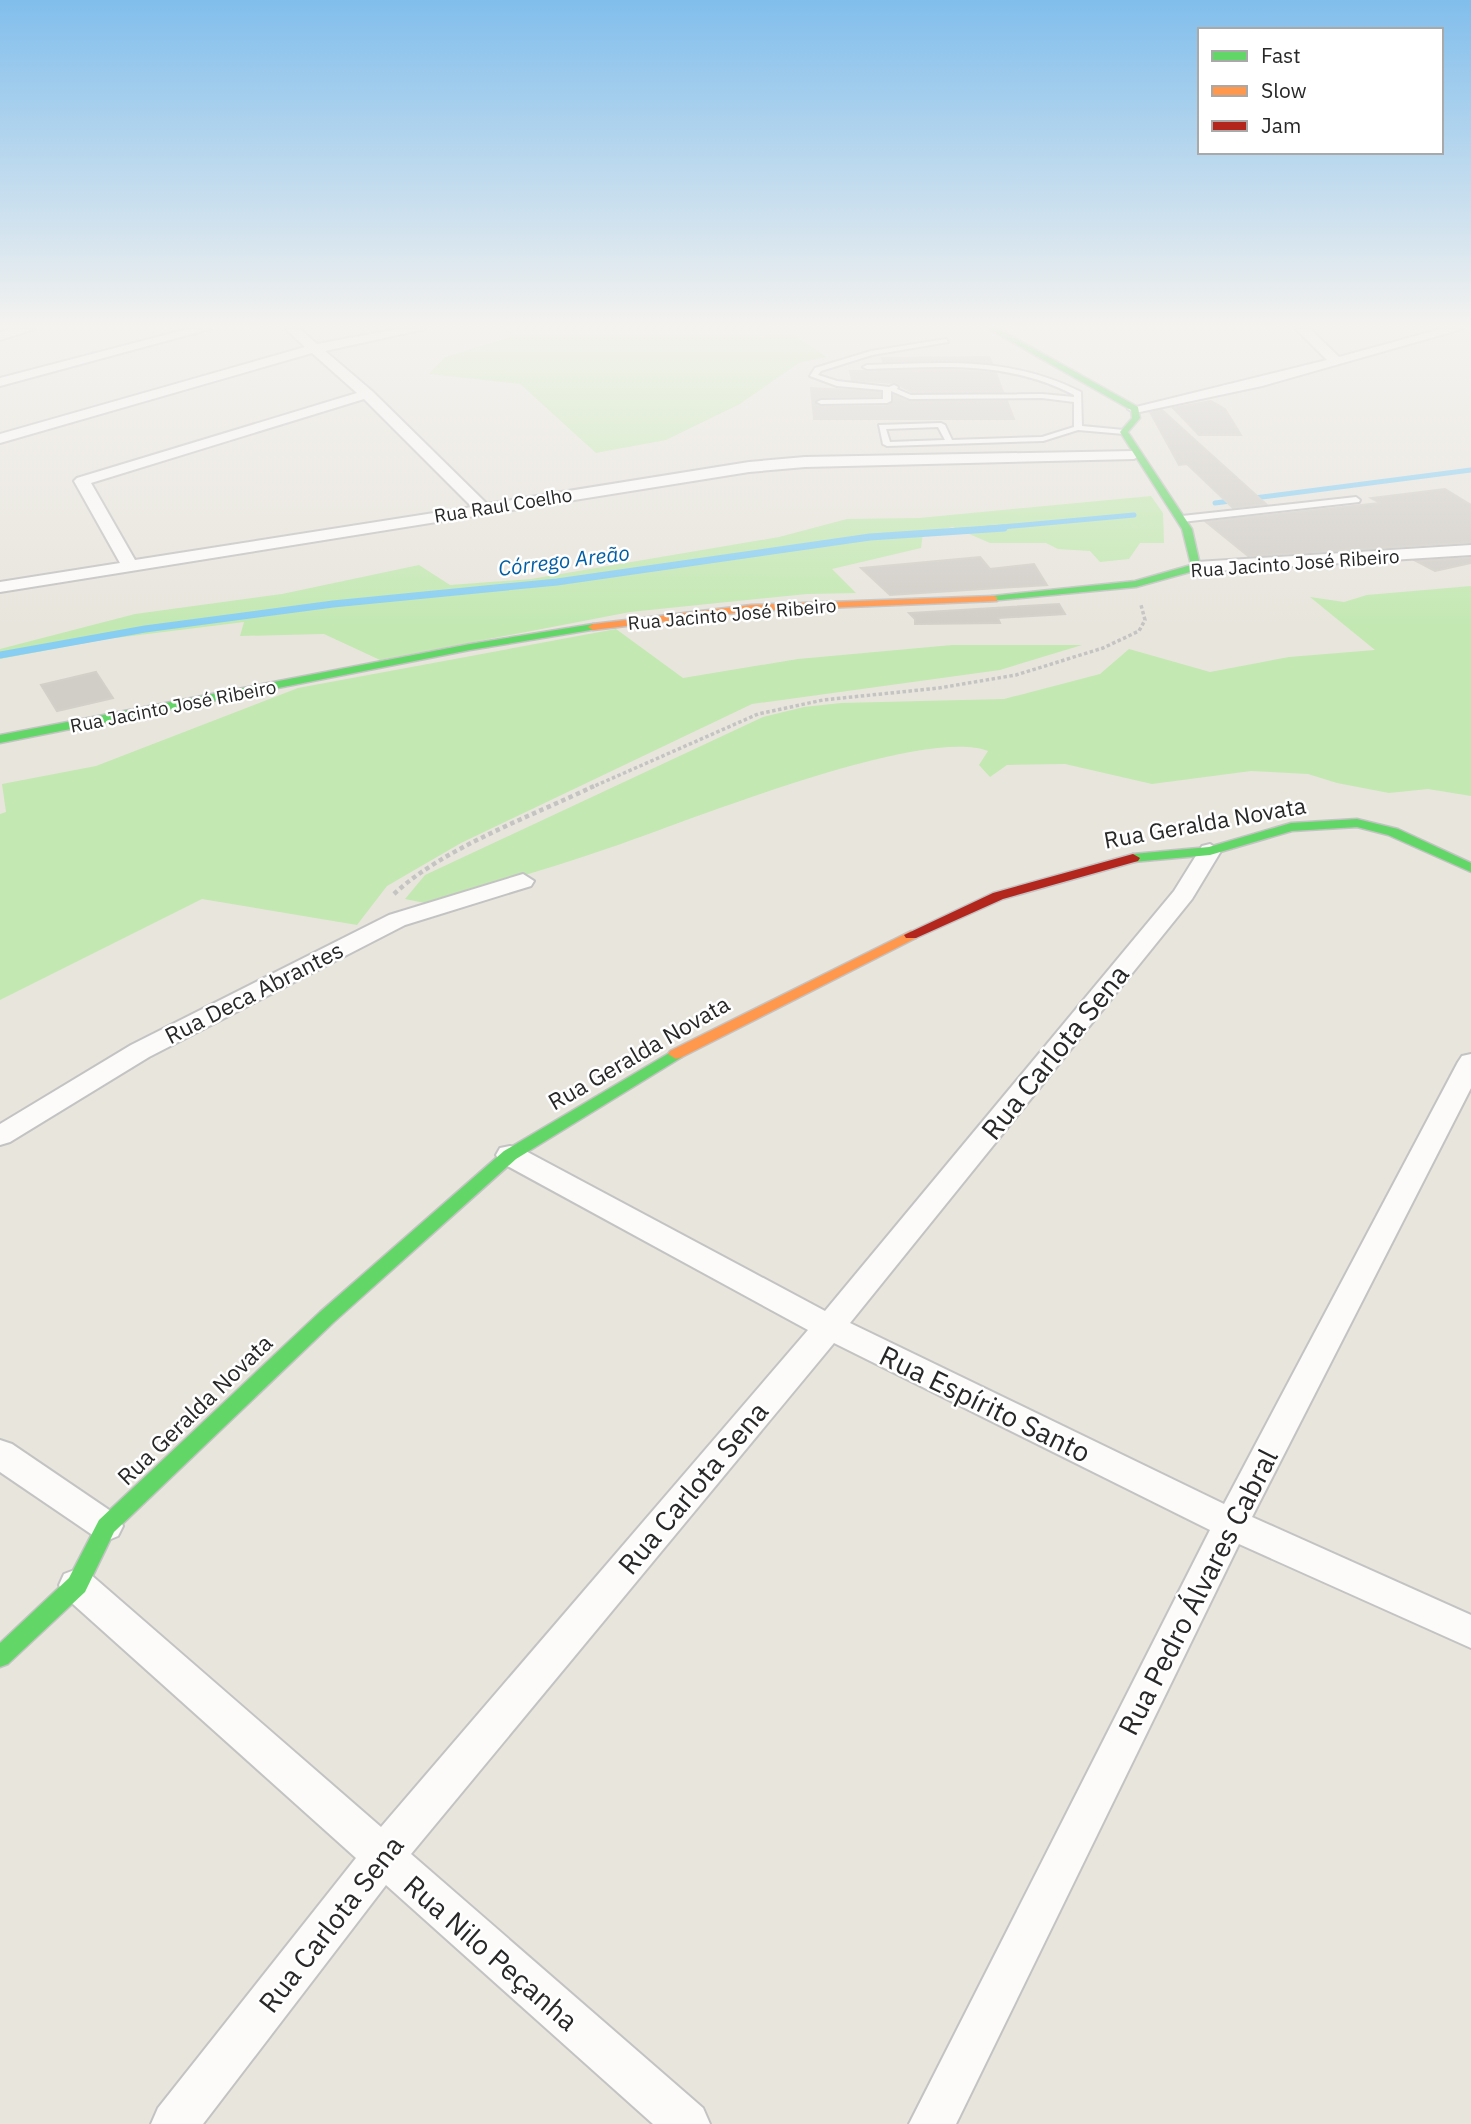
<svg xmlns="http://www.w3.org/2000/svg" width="1471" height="2124" font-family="'IBM Plex Sans',sans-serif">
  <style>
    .green { fill: #c3e8b2 }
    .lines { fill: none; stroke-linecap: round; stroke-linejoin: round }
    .stream-far1 { stroke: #88cef2; stroke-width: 5 }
    .stream { stroke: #88cef2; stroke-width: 7 }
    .building { fill: #d1cec8; stroke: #d3d0c9; stroke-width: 2 }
    .lane-casing { stroke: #c4c3c3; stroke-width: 4 }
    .street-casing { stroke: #c4c3c3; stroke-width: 4 }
    .fast-casing { stroke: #c4c3c3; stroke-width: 3 }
    .slow-casing { stroke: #c4c3c3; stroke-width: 3 }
    .jam-casing { stroke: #c4c3c3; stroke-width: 3 }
    .path-far1 { stroke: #c5c4c3; stroke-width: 3.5; stroke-dasharray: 3.5 2.5; stroke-linecap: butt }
    .path { stroke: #c5c4c3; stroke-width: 4.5; stroke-dasharray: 4.5 3.5; stroke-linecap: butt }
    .lane { fill: #fcfbfa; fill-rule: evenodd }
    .street { fill: #fcfbfa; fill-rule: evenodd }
    .fast { fill: #63d668; fill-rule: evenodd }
    .slow { fill: #ff974d; fill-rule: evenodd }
    .jam { fill: #b3261e; fill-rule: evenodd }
    .labels { text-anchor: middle; stroke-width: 5; stroke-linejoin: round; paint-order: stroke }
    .far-street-label { font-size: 19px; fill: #282828; stroke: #fff }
    .far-water-label { font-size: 21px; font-style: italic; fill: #005ea5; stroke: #fff }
    .street-label { font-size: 23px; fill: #282828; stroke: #fff }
    .near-street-label { font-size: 28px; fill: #282828; stroke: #fff }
  </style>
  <rect width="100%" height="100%" fill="#e8e5dd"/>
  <g class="green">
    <polygon points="507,329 785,329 827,357 799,363 740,404 666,440 596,453 520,384 429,374 445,357 510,337"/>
    <polygon points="1151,496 1163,513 1164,543 1140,543 1129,559 1100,562 1090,551 1058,549 1046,543 990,543 953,527 923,533 921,548 832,569 856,593 807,594 630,612 380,660 324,634 240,636 244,622 107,639 0,659 0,649 135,614 282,594 419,565 450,585 531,579 779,537 847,519 919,518"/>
    <path d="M1471 586V796L1428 789 1389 793 1337 783 1308 774 1251 771 1152 784 1065 764 1007 765 990 777 979 765 988 751C921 726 688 821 612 847 552 868 491 885 430 904L405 899 425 875 763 717 804 707 841 703 1004 699 1100 674 1129 649 1210 672 1289 657 1375 650 1310 597 1344 602 1367 595Z"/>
    <polygon points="616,629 683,678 798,659 952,645 1082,645 1000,670 752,704 461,843 387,886 357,925 202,899 0,1000 0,814 6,812 2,784 96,766 298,688"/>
  </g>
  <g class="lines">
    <g class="stream-far1">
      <polyline points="1215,503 1471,470"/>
      <polyline points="979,529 1134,515"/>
    </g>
    <polyline class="stream" points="0,655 145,629 333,604 557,582 870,537 1004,528"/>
  </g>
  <g class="building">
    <polygon points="989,357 992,363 883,362 882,358"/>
    <polygon points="947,370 996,373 1003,392 912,392 895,383 852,380 850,371"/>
    <polygon points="811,388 880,392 880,396 821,397 815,403 821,407 887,406 894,401 894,395 910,402 1007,401 1014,419 814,419"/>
    <polygon points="1211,401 1225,409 1241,435 1199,435 1173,408"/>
    <polygon points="1162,410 1195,440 1266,504 1233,508 1187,464 1179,465 1150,412"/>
    <polygon points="1445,489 1471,505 1471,542 1248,556 1206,522 1380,503 1371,498"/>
    <polygon points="980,557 990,569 1034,564 1047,585 890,595 861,568"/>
    <polygon points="1471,558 1471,563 1435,571 1416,561"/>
    <polygon points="1059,604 1065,614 998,618 1000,623 915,624 915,619 909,613"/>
    <polygon points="96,672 113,698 57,711 41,685"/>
  </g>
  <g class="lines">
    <defs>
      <g id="lane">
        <path d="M946 339 948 342 872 355 821 371 818 375 837 381 889 387 894 385 898 387 897 389 911 395 1042 394 1074 397V395C1007 360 941 367 867 369L863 367 867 365C945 363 1009 356 1081 392L1082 426 1124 430 1128 432 1124 434 1078 430 1043 441 887 446 883 444 879 425 941 423 945 425 952 440 1042 437 1074 427V402L1042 398 910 399 891 391V401L887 403 821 404 817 402 821 400 883 399V390L837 386 810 376 815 368 871 351ZM938 427 945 440 890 442 886 429Z"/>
        <polygon points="1356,497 1360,500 1359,502 1182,522 1178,519 1182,516"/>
      </g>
      <g id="street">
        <polygon points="12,329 35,329 0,340 0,332"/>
        <polygon points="188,329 210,329 0,386 0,378"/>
        <path d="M286 329H300L317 344 398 329H425L325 351 372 391 487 504 749 462 805 457 1134 451 1141 455 1134 459 805 467 749 472 0 592V582L120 563 74 481 77 478 357 393 312 353 0 443V434L305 347ZM364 399 472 507 135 560 91 483Z"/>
        <polygon points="1296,329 1310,329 1339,357 1441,329 1462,329 1262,386 1135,413 1128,409 1327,360"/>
        <polygon points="1471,545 1471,555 1197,572 1189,567 1197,562"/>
        <polygon points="1210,844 1221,851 1192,899 850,1323 1224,1504 1458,1062 1462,1056 1471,1054 1471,1088 1252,1517 1471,1615 1471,1648 1239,1544 956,2124 909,2124 1210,1530 834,1343 411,1854 703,2108 710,2124 653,2124 386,1885 203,2124 151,2124 158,2108 356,1858 64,1596 59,1585 64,1574 77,1569 90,1574 381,1827 808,1330 500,1162 496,1155 500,1148 510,1146 520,1148 825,1311 1174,891 1202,846"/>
        <polygon points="523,874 534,881 531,886 405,925 149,1057 10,1142 0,1145 0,1124 131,1045 389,915"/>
        <polygon points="0,1440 12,1444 118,1516 123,1526 118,1536 106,1541 94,1536 0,1472"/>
      </g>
      <g id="fast">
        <polygon points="989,329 999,329 1138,407 1140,418 1128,432 1192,529 1201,569 1136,587 989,601 989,597 993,596 1135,581 1191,565 1182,529 1120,432 1132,418 1131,410"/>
        <polygon points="593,624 597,625 597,629 470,650 0,743 0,735 470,644"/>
        <polygon points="1357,819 1398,829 1471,863 1471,872 1388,835 1357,827 1292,831 1210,855 1133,862 1126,858 1133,854 1209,847 1291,823"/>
        <polygon points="676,1049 684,1054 682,1057 516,1159 334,1322 114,1532 85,1592 8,1664 0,1667 0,1643 69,1578 99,1520 320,1312 504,1151"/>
      </g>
      <g id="slow">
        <polygon points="993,596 997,597 997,601 751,611 593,630 588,627 593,624 751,605"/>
        <polygon points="911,931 918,935 916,938 682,1057 676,1059 668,1054 670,1051"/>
      </g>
      <polygon id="jam" points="1133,854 1140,858 1138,861 1003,899 916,938 906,938 904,935 993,893"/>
    </defs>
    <use href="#lane" class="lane-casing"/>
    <use href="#street" class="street-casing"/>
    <use href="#fast" class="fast-casing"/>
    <use href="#slow" class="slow-casing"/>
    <use href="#jam" class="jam-casing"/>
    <polyline class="path-far1" points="590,788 758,714 823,700 939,688 1016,675 1103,648 1139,631 1145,620 1141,605"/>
    <path class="path" d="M394 894C443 848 532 816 594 786"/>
    <use href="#lane" class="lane"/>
    <use href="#street" class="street"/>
    <use href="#fast" class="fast"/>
    <use href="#slow" class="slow"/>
    <use href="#jam" class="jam"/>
  </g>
  <linearGradient id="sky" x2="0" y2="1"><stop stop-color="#81beec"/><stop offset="0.52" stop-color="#f5f3f0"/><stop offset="1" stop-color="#f5f3f0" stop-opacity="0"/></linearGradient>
  <rect width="1471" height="627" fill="url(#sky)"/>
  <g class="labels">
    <g class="far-street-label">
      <text transform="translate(503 505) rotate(-9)" y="7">Rua Raul Coelho</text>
      <text transform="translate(1295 563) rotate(-4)" y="7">Rua Jacinto José Ribeiro</text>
      <text transform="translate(732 614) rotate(-5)" y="7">Rua Jacinto José Ribeiro</text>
      <text transform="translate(173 706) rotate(-11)" y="7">Rua Jacinto José Ribeiro</text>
    </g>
    <g class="far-water-label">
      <text transform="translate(564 561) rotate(-7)" y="7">Córrego Areão</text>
    </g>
    <g class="street-label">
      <text transform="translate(1205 823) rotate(-10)" y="8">Rua Geralda Novata</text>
      <text transform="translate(254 993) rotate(-27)" y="8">Rua Deca Abrantes</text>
      <text transform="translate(639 1053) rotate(-30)" y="8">Rua Geralda Novata</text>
      <text transform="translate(195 1410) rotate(-44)" y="8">Rua Geralda Novata</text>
    </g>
    <g class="near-street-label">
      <text transform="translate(1055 1052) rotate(-51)" y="10">Rua Carlota Sena</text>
      <text transform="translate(985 1404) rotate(26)" y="10">Rua Espírito Santo</text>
      <text transform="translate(693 1488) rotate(-50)" y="10">Rua Carlota Sena</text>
      <text transform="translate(1198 1592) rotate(-63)" y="10">Rua Pedro Álvares Cabral</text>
      <text transform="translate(331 1924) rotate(-52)" y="10">Rua Carlota Sena</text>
      <text transform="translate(491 1953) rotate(41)" y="10">Rua Nilo Peçanha</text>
    </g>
  </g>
  <rect x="1198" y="28" width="245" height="126" fill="#ffffff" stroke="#a9a9a9" stroke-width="2"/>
  <rect x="1212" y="51" width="35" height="10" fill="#63d668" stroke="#a9a9a9" stroke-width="2"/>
  <text x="1261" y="63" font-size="21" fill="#282828">Fast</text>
  <rect x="1212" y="86" width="35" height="10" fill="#ff974d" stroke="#a9a9a9" stroke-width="2"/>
  <text x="1261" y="98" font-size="21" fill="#282828">Slow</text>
  <rect x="1212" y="121" width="35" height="10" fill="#b3261e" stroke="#a9a9a9" stroke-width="2"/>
  <text x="1261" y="133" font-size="21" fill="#282828">Jam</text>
</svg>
